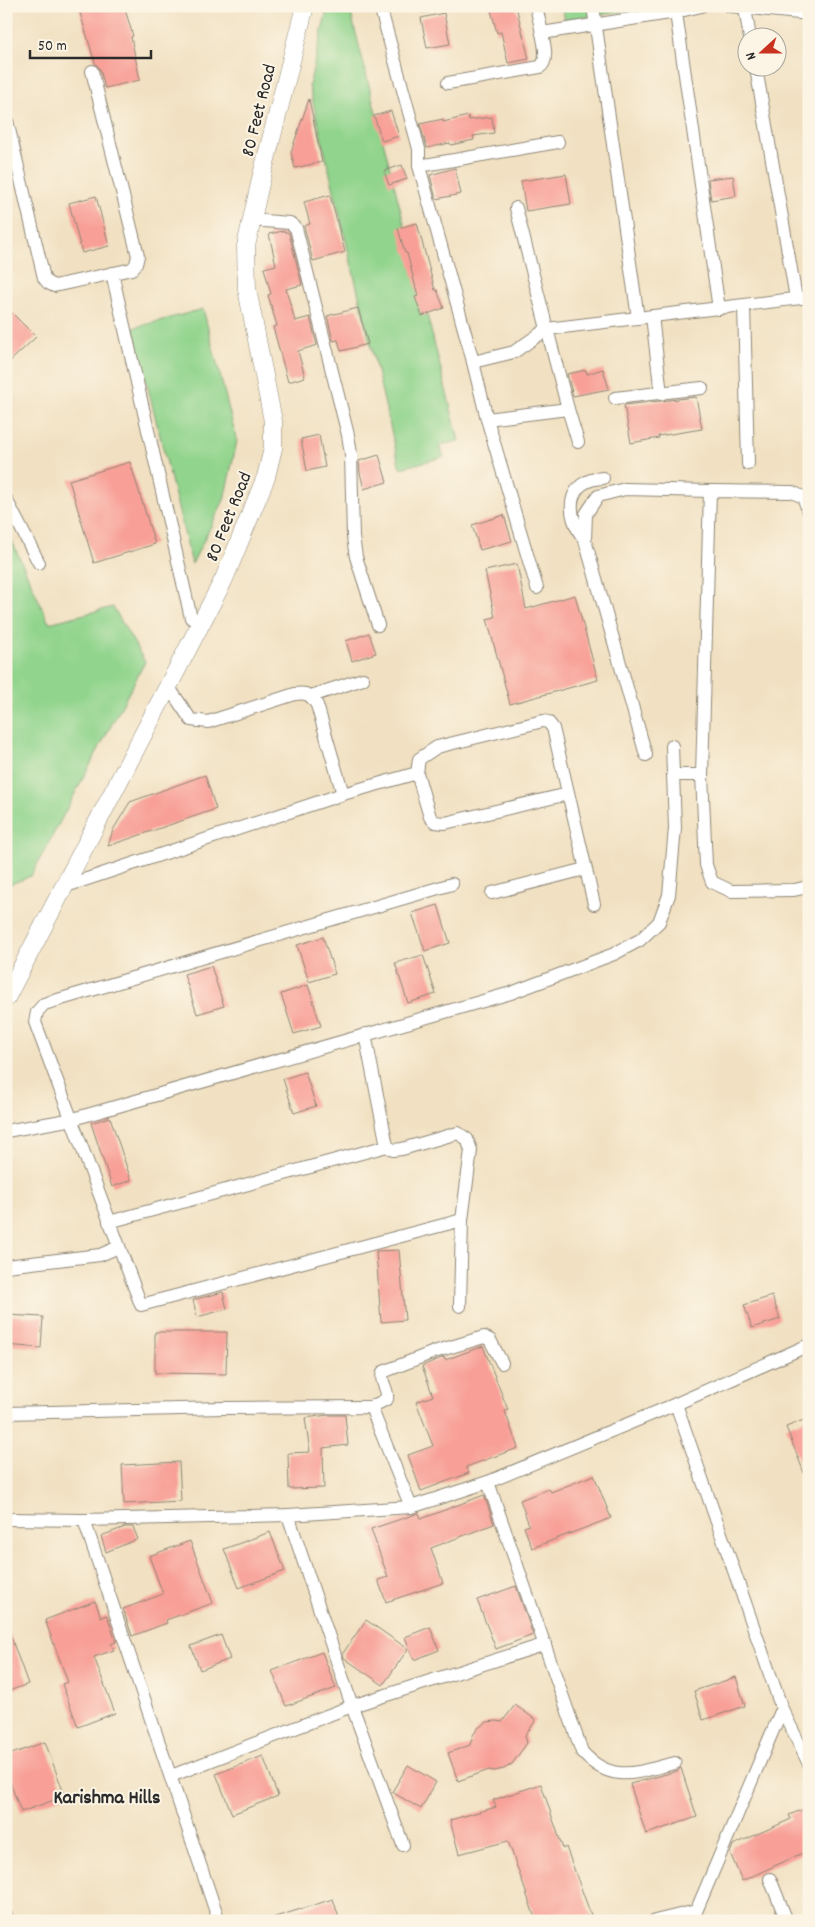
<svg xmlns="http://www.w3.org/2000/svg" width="815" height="1927" font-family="Dekko,sans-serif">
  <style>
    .green { fill: #91d48d; stroke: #5e805c }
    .building { fill: #f8a097 }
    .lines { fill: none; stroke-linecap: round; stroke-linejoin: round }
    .street-casing { stroke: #8e8676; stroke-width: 14 }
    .secondary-casing { stroke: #8e8676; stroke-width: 19 }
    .street { stroke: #fff; stroke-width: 12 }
    .secondary { stroke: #fff; stroke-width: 18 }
    .labels { text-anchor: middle; stroke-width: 4; stroke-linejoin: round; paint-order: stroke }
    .street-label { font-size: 19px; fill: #2b2b2b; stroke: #fcf5e5 }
    .neighbourhood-label { font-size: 20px; font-weight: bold; fill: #2b2b2b; stroke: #fcf5e5 }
  </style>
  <rect width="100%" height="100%" fill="#fcf5e5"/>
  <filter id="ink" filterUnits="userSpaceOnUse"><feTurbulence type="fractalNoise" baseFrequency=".02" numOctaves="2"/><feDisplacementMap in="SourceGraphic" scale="10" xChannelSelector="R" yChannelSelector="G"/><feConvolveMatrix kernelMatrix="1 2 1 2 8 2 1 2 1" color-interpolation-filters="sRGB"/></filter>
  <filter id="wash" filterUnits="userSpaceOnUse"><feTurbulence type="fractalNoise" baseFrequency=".0096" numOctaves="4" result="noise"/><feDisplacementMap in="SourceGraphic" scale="20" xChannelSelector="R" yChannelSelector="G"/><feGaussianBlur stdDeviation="1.12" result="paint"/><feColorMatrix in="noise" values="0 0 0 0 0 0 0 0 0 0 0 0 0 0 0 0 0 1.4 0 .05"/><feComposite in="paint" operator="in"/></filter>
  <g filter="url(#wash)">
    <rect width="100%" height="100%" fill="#f1e1c2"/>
    <g class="green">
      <polygon points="328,6 349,6 459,441 439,445 444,457 400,468 309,86"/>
      <polygon points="562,6 660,6 565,20"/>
      <polygon points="203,309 237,441 224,500 192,564 133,328"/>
      <polygon points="6,528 49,623 113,607 145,662 31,876 6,886"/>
    </g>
    <g id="blocks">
      <g class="building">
        <polygon points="78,6 124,6 133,36 131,37 140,80 105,88 100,69 95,63"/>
        <polygon points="490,6 516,6 529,59 508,63 501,32 497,33"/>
        <polygon points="444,13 450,44 427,48 421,18"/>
        <polygon points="309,99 322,162 295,168 291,152"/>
        <polygon points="391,111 399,136 382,141 374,116"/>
        <polygon points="468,116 469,120 492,117 494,133 473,136 474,140 451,145 450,143 427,148 420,124 443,119 443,122"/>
        <polygon points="402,165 407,179 389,185 384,171"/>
        <polygon points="455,168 461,194 436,199 430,175"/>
        <polygon points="566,174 571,204 526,211 521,181"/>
        <polygon points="733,176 736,196 711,200 708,179"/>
        <polygon points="330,195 345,252 313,261 304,226 310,224 304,202"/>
        <polygon points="96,196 109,246 82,253 69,203"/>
        <polygon points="417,223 435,290 437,290 444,308 422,316 415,297 418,296 407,253 405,253 398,228"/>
        <polygon points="283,231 289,233 302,285 286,289 295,321 310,317 317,345 298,351 305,377 288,382 273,327 277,326 268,295 271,294 264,268 276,265 269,234"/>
        <polygon points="6,307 36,337 6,365"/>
        <polygon points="358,308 368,344 341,351 338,340 333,341 327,316"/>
        <polygon points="603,369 609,389 573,396 567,374 586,370 587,374"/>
        <polygon points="696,397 702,429 658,436 659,438 631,443 624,405"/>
        <polygon points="319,435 325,467 307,471 301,439"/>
        <polygon points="379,455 387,482 364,489 360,473 359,461"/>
        <polygon points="130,462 155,544 94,563 69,480"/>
        <polygon points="504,515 512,541 480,550 472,525"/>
        <polygon points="517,564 526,609 575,595 598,680 510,704 487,619 495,617 485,571"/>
        <polygon points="369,633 376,653 352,661 346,641"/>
        <polygon points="205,775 216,809 108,846 113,830 130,802"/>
        <polygon points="438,905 450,943 425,951 412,913"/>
        <polygon points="323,937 335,974 309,982 297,945"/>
        <polygon points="423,955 436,994 408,1003 395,963"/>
        <polygon points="211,966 224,1006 197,1014 184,974"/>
        <polygon points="308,985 321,1026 294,1034 281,994"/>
        <polygon points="305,1072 316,1106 294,1113 283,1079"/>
        <polygon points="110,1117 131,1180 112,1187 91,1123"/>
        <polygon points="399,1250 405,1320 381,1322 376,1251"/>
        <polygon points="223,1292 227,1309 197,1317 193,1300"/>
        <polygon points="772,1296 780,1319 752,1328 744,1305"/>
        <polygon points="6,1315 43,1317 41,1348 6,1345"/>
        <polygon points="155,1332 227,1332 226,1374 155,1373"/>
        <polygon points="483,1346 508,1410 505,1411 518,1448 466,1467 469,1473 421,1491 408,1455 433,1446 416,1402 433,1396 422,1366 444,1357 445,1360"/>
        <polygon points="328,1415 345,1415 348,1445 323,1448 324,1488 289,1489 288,1453 310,1452 305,1418"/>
        <polygon points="809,1418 809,1482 808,1483 786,1427"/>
        <polygon points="179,1462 181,1501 124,1504 122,1465"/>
        <polygon points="594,1475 611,1518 532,1548 524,1527 529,1525 520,1500 549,1489 551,1492"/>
        <polygon points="484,1495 494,1524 431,1548 443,1583 386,1602 378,1580 388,1577 371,1529 419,1513 421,1519"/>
        <polygon points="125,1527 133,1527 138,1539 106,1552 101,1536"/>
        <polygon points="270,1532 285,1571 239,1588 224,1549"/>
        <polygon points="190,1541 213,1603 166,1620 167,1623 132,1636 123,1609 163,1594 149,1556"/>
        <polygon points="516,1586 533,1635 496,1649 477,1600"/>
        <polygon points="95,1601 101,1617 107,1615 116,1642 111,1644 114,1650 94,1657 115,1713 78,1727 62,1684 68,1682 45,1620"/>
        <polygon points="366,1620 408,1649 383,1685 344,1658 343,1653"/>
        <polygon points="430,1627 439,1650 414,1660 405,1637"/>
        <polygon points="6,1629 8,1629 28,1684 6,1692"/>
        <polygon points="221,1635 230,1659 200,1670 191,1646"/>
        <polygon points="322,1652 336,1688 286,1706 272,1671"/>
        <polygon points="736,1677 745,1706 703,1720 694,1691"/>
        <polygon points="515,1705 536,1720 525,1736 527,1743 512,1764 504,1769 494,1771 489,1770 458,1781 448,1753 470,1745 473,1735 478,1728 487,1722 496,1721 502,1722"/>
        <polygon points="45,1742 65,1796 21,1812 6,1771 6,1756"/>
        <polygon points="263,1756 278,1796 232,1814 216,1774"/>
        <polygon points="408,1765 436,1782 421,1809 392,1792"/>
        <polygon points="681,1768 697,1817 646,1834 630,1784 677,1771"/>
        <polygon points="541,1784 563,1849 566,1847 591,1915 574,1921 536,1921 508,1841 459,1854 450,1820 496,1807 493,1800"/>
        <polygon points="809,1807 809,1850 742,1881 730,1853 733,1845 791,1819 789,1815"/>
        <polygon points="333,1899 340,1921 272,1921 272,1918"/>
      </g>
    </g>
  </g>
  <g filter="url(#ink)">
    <use href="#blocks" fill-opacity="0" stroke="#8e8676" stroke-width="1"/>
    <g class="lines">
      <defs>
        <g id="street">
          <polyline points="380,6 419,149 419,166 472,358 487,419 568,409 547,329 809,297"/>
          <polyline points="423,6 426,6"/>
          <polyline points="536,6 542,33 676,12 701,6"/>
          <polyline points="593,6 638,318"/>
          <polyline points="675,6 719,309"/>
          <polyline points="730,6 809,14"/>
          <polyline points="745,8 750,38"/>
          <polyline points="756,68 796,298"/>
          <path d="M448 83 540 67C549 60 544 44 542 33"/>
          <polyline points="6,116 44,278 48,283 54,286 132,269 136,264 138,256 92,71"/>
          <polyline points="419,166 558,142"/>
          <polyline points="251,220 290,223 296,228 348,435 351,454 353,537 356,557 378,625"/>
          <polyline points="112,273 191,618"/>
          <polyline points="744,305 748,464"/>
          <polyline points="652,316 661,394"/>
          <polyline points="473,362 514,352 547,329 516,208"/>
          <polyline points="615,398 702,388"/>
          <polyline points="568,409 578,442"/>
          <polyline points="487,419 537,588"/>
          <polyline points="6,499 39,563"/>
          <polyline points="809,512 803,497 792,492 710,491 702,775 706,865 712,882 731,891 794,890 808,887 809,884"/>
          <path d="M585 540C565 516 565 480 603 478"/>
          <path d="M168 686 191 720 208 722 295 694C307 692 311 695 317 705L343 794"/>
          <polyline points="311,696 363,679"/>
          <polyline points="646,755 585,540 586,514 598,496 625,489 710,491"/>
          <polyline points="417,773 430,817 435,822 445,823 568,794"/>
          <polyline points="673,775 702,775"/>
          <polyline points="452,884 44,1004 37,1012 35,1022 141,1305 462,1220"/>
          <polyline points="63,887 343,794 417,773 419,759 437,747 543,721 548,722 553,728 594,904"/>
          <polyline points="492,893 585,869"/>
          <polyline points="365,1034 387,1146 393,1150 402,1149 458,1133 467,1139 471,1150 462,1220 460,1306"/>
          <polyline points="6,1131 73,1119 511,993 614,954 640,940 659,922 669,895 675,828 672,746"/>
          <polyline points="109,1222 387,1146"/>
          <polyline points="6,1266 100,1255 119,1247"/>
          <polyline points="676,1404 809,1345"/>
          <path d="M371 1407 387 1399C389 1389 379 1382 383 1372L434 1352 484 1337 490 1340 502 1363"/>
          <polyline points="6,1413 224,1408 371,1407 411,1507"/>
          <path d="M488 1482 582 1752C612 1785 637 1772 675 1763"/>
          <polyline points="288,1515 352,1706 403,1845"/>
          <polyline points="6,1519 84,1520 288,1515 411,1507 488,1482 676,1404 782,1709 692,1921"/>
          <polyline points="84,1520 219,1921"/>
          <polyline points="782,1709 809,1764"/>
          <polyline points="171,1776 352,1706 546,1644"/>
          <polyline points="770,1879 787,1921"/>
          <polyline points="6,1915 8,1921"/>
          <polyline points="655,1921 696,1911"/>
        </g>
        <polyline id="secondary" points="6,998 224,579 266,477 273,448 273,421 247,289 246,246 261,179 305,6"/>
      </defs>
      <use href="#street" class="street-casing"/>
      <use href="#secondary" class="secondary-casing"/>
      <use href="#street" class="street"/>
      <use href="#secondary" class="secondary"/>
    </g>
  </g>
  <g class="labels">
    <g class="street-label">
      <text transform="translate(257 110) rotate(-76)" y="7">80 Feet Road</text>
      <text transform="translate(227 516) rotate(-68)" y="7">80 Feet Road</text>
    </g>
    <g class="neighbourhood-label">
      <text x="107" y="1803">Karishma Hills</text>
    </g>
  </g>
  <rect width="815" height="1927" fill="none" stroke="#fcf5e5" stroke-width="25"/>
  <g transform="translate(762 52) rotate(249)"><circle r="24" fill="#fcf5e5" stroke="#a8a49b"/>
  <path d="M0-4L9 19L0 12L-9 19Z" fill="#c8321e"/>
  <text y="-8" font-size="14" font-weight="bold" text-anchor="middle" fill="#2b2b2b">N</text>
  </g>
  <path d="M30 50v8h121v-8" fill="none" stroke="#2b2b2b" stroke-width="2.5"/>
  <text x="38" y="50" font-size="15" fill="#2b2b2b" stroke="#fcf5e5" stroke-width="4" paint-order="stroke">50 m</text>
</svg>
